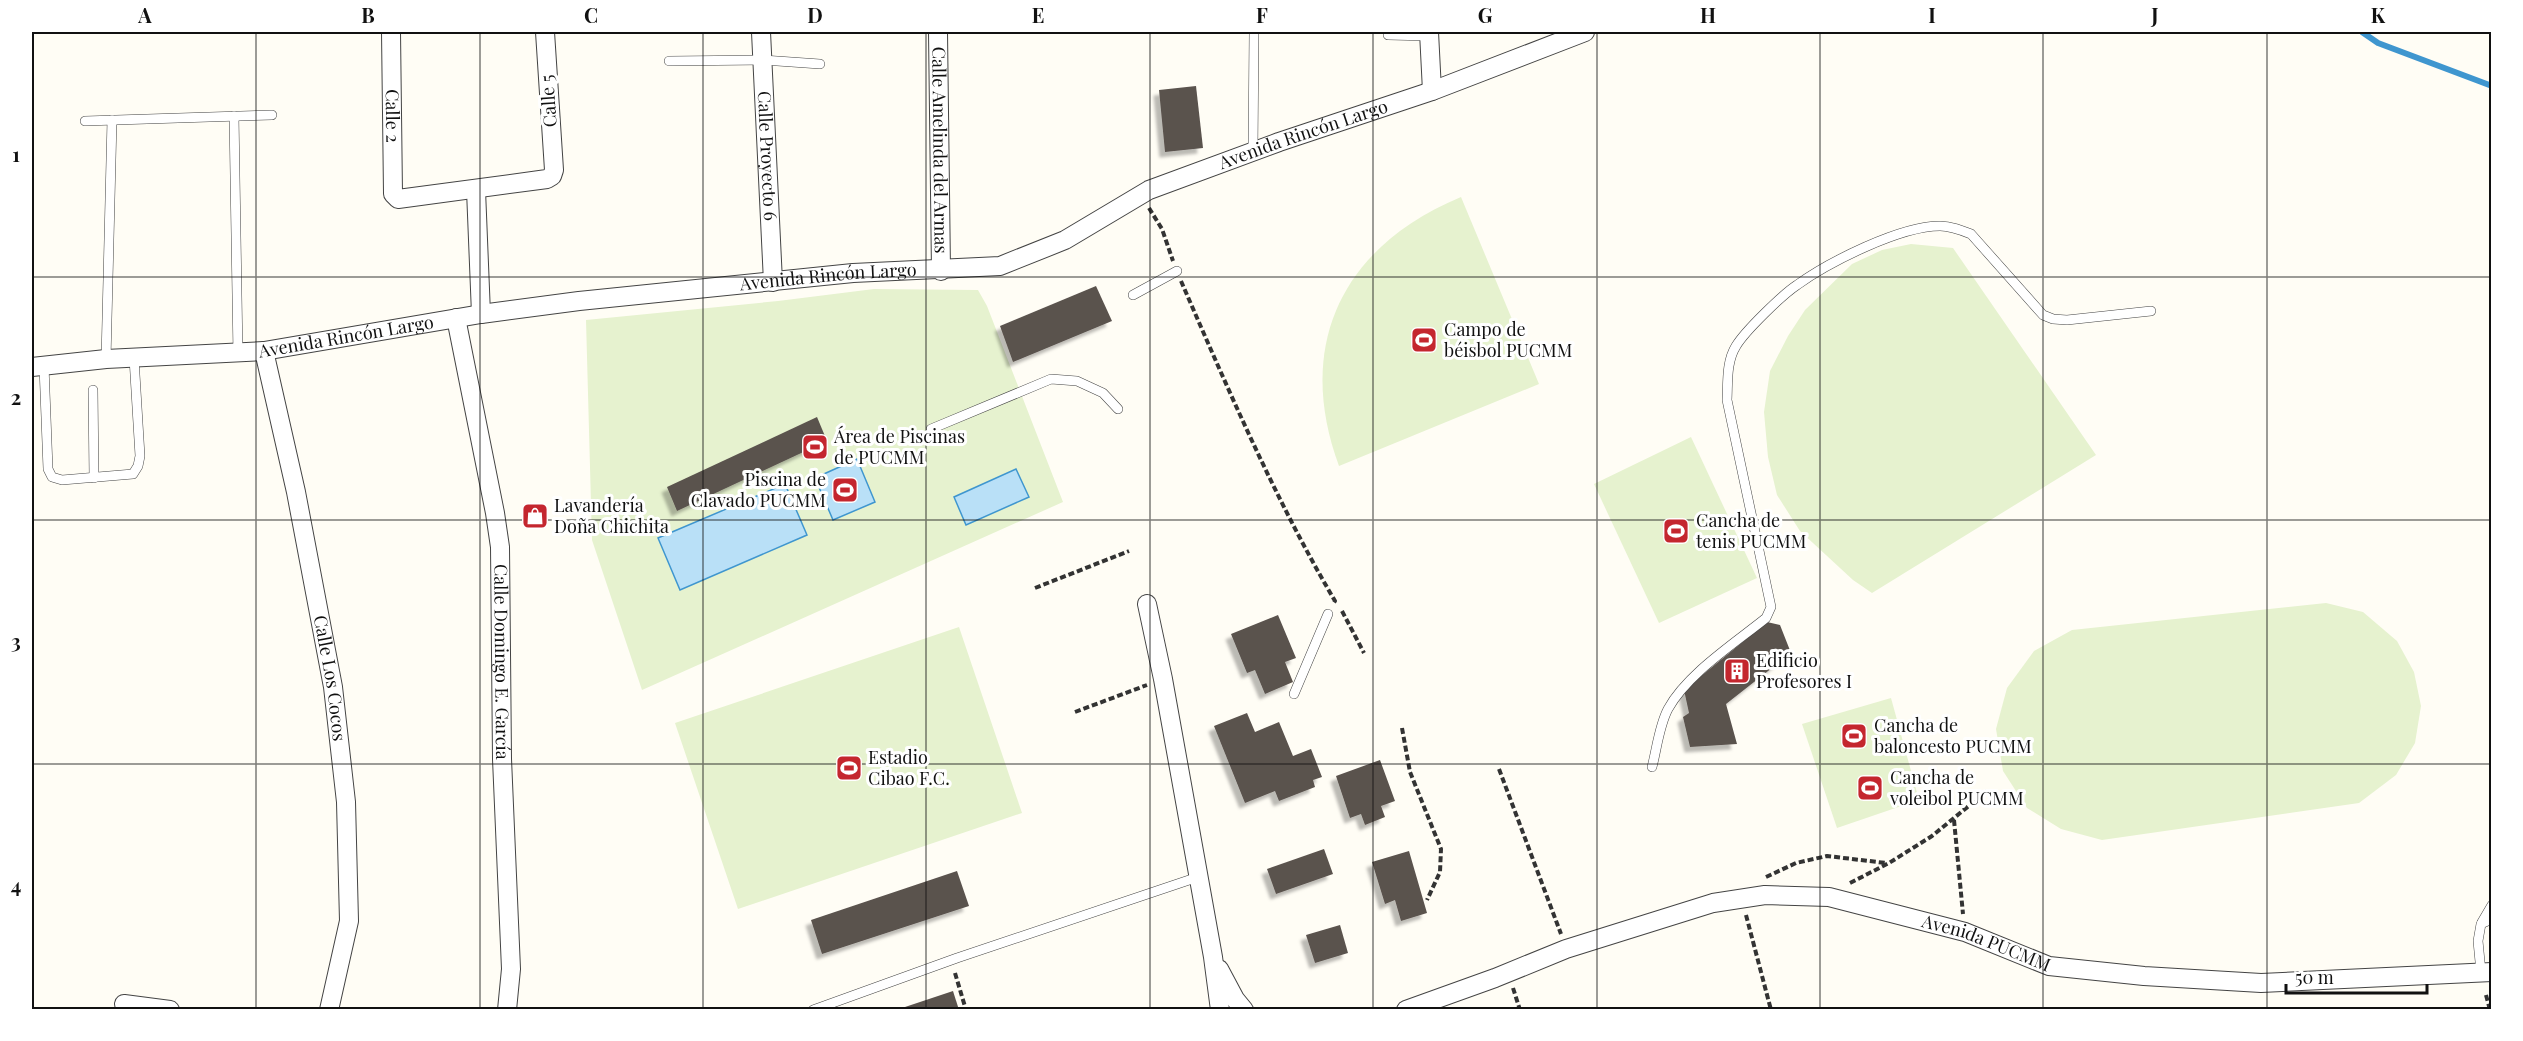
<svg xmlns="http://www.w3.org/2000/svg" width="2523" height="1041" font-family="'Playfair Display',serif">
  <style>
    .pitch { fill: #e6f2cf }
    .water { fill: #b9e0f7; stroke: #3f96cf; stroke-width: 1.5 }
    .lines { fill: none; stroke-linecap: round; stroke-linejoin: round }
    .stream { stroke: #3f96cf; stroke-width: 6 }
    .building { fill: #5a524d; filter: url(#shadow) }
    .lane-casing { stroke: #444; stroke-width: 10 }
    .street-casing { stroke: #444; stroke-width: 20 }
    .path { stroke: #333; stroke-width: 4; stroke-dasharray: 6 3; stroke-linecap: butt }
    .lane { stroke: #fff; stroke-width: 9 }
    .street { stroke: #fff; stroke-width: 18 }
    .grid { fill: none; stroke: #111; stroke-width: 1.5; stroke-opacity: 0.55 }
    .labels { text-anchor: middle; stroke-width: 6; stroke-linejoin: round; paint-order: stroke }
    .street-label { font-size: 18px; fill: #111; stroke: #fff }
    .poi-label { font-size: 18px; fill: #111; stroke: #fff; text-anchor: start }
    .neatline { fill: none; stroke: #111; stroke-width: 2 }
    .grid-label { font-size: 20px; text-anchor: middle; font-weight: bold; fill: #111 }
  </style>
  <defs>
    <filter id="shadow"><feDropShadow dx="-5.5" dy="5.5" stdDeviation="1.5" flood-color="#0004"/></filter>
  </defs>
  <rect width="100%" height="100%" fill="#fffdf5"/>
  <g class="pitch">
    <path d="M1461 197 1539 384 1339 466C1294 344 1343 246 1461 197Z"/>
    <polygon points="1911,244 1953,248 2096,455 1872,593 1853,580 1800,531 1777,495 1768,457 1764,412 1770,371 1788,336 1805,310 1852,264 1882,250"/>
    <polygon points="874,289 978,290 987,306 1063,502 642,690 592,540 586,320 778,301"/>
    <polygon points="1691,437 1757,578 1659,623 1594,484"/>
    <polygon points="2326,603 2363,612 2397,641 2414,672 2421,706 2415,743 2396,775 2359,803 2102,840 2061,829 2027,808 2003,771 1996,729 2007,688 2034,651 2072,630"/>
    <polygon points="959,627 1022,813 738,909 675,723"/>
    <polygon points="1891,698 1919,800 1837,828 1802,724"/>
  </g>
  <g class="water">
    <polygon points="857,459 875,502 833,520 815,478"/>
    <polygon points="1016,469 1029,497 966,525 954,497"/>
    <polygon points="785,484 807,535 680,590 658,538"/>
  </g>
  <g class="lines">
    <polyline class="stream" points="2362,32 2378,43 2492,86"/>
  </g>
  <g class="building">
    <polygon points="1196,86 1203,148 1165,152 1159,90"/>
    <polygon points="1096,286 1112,321 1013,362 1000,326"/>
    <polygon points="817,417 827,441 677,511 667,487"/>
    <polygon points="1278,615 1296,658 1285,662 1293,682 1265,694 1255,670 1247,673 1231,634"/>
    <polygon points="1767,622 1780,625 1791,653 1726,704 1737,744 1690,747 1683,717 1689,713 1684,690"/>
    <polygon points="1247,713 1255,732 1279,722 1293,756 1311,749 1322,777 1313,780 1315,787 1279,801 1275,791 1245,803 1214,726"/>
    <polygon points="1380,760 1395,801 1381,806 1385,817 1365,825 1361,814 1350,818 1336,776"/>
    <polygon points="1324,849 1333,874 1276,894 1267,869"/>
    <polygon points="1409,851 1427,913 1401,921 1395,900 1385,904 1372,862"/>
    <polygon points="957,871 969,906 822,954 811,920"/>
    <polygon points="1340,925 1348,953 1315,963 1306,935"/>
    <polygon points="953,991 959,1010 899,1010 899,1009"/>
  </g>
  <g class="lines">
    <defs>
      <g id="lane">
        <polyline points="1388,35 1429,36"/>
        <polyline points="669,61 763,60 820,64"/>
        <polyline points="234,116 238,354"/>
        <polyline points="85,121 272,115"/>
        <polyline points="1253,152 1254,32"/>
        <polyline points="1133,295 1177,271"/>
        <polyline points="106,359 112,120"/>
        <polyline points="44,366 48,469 52,477 62,480 133,474 138,466 140,456 134,358"/>
        <polyline points="93,390 94,478"/>
        <polyline points="931,429 1051,379 1077,381 1103,393 1118,409"/>
        <polyline points="1294,694 1328,614"/>
        <path d="M1652 767C1657 748 1659 726 1668 709 1687 674 1735 643 1766 618L1771 607 1727 400C1728 383 1726 362 1736 346 1745 331 1782 295 1797 285 1829 262 1900 226 1940 226 1951 226 1961 230 1971 234L2043 315 2053 319 2067 320 2151 311"/>
        <polyline points="2482,922 2492,905"/>
        <polyline points="2481,972 2478,941 2481,924 2492,919"/>
        <polyline points="813,1010 957,958 1198,877"/>
      </g>
      <g id="street">
        <path id="s1" d="M391 32 393 194 398 199 547 179 552 176 554 170 545 32"/>
        <path id="s2" d="M761 32 773 282"/>
        <path id="s3" d="M938 32 941 271"/>
        <polyline points="1429,32 1432,91"/>
        <polyline points="476,190 481,314"/>
        <path id="s4" d="M456 318 495 513 500 547 502 759 511 969 507 1010"/>
        <path id="s5" d="M264 351 296 492 333 687 346 802 349 921 329 1010"/>
        <path id="s6" d="M32 367 106 359 264 351 481 314 579 301 853 273 1000 266 1065 240 1149 190 1279 142 1432 91 1585 32"/>
        <polyline points="1147,604 1163,679 1213,957 1220,1010"/>
        <polyline points="1219,969 1235,999 1244,1010"/>
        <polyline points="124,1004 170,1010"/>
        <path id="s7" d="M1406 1010 1495 978 1566 949 1713 903 1765 895 1829 897 1965 932 2049 966 2144 976 2261 983 2492 972"/>
      </g>
    </defs>
    <use href="#lane" class="lane-casing"/>
    <use href="#street" class="street-casing"/>
    <g class="path">
      <polyline points="1149,208 1162,229 1173,261"/>
      <path d="M1181 281C1228 389 1275 499 1335 601L1333 604"/>
      <polyline points="1035,588 1129,551"/>
      <polyline points="1342,611 1364,653"/>
      <polyline points="1075,712 1147,685"/>
      <polyline points="1402,728 1410,772 1441,849 1440,872 1427,900"/>
      <polyline points="1499,769 1561,934"/>
      <polyline points="1954,820 1963,914"/>
      <polyline points="1766,877 1796,863 1827,856 1886,863"/>
      <polyline points="1850,883 1889,863 1932,836 1987,791"/>
      <polyline points="1746,915 1771,1010"/>
      <polyline points="955,973 966,1010"/>
      <polyline points="1513,988 1520,1010"/>
      <polyline points="2486,995 2490,1010"/>
    </g>
    <use href="#lane" class="lane"/>
    <use href="#street" class="street"/>
  </g>
  <path class="grid" d="M256 32V1010M480 32V1010M703 32V1010M926 32V1010M1150 32V1010M1373 32V1010M1597 32V1010M1820 32V1010M2043 32V1010M2267 32V1010M32 277H2492M32 520H2492M32 764H2492"/>
  <defs>
    <symbol id="stadium-square" viewBox="-11 -11 22 22"><rect x="-9" y="-9" width="18" height="18" rx="4" fill="#c4262e" stroke="#fff"/><path d="M0-5a6.5 5 0 1 0 0 10a6.5 5 0 1 0 0-10ZM-3.5-1.8h7v3.6h-7Z" fill="#fff"/></symbol>
    <symbol id="shop-square" viewBox="-11 -11 22 22"><rect x="-9" y="-9" width="18" height="18" rx="4" fill="#c4262e" stroke="#fff"/><path d="M-5-2.5h2.3a2.7 3.5 0 0 1 5.4 0H5L5.5 6h-11ZM-1.5-2.5h3a1.5 2.3 0 0 0-3 0Z" fill="#fff"/></symbol>
    <symbol id="building-square" viewBox="-11 -11 22 22"><rect x="-9" y="-9" width="18" height="18" rx="4" fill="#c4262e" stroke="#fff"/><path d="M-4-6H4V6H1V3H-1V6H-4ZM-2.5-4.3h1.7v1.8h-1.7ZM.8-4.3h1.7v1.8H.8ZM-2.5-1h1.7V.8h-1.7ZM.8-1h1.7V.8H.8Z" fill="#fff"/></symbol>
  </defs>
  <g fill-rule="evenodd">
    <use href="#stadium-square" x="1409" y="325" width="30" height="30"/>
    <use href="#stadium-square" x="800" y="432" width="30" height="30"/>
    <use href="#stadium-square" x="830" y="475" width="30" height="30"/>
    <use href="#shop-square" x="520" y="501" width="30" height="30"/>
    <use href="#stadium-square" x="1661" y="516" width="30" height="30"/>
    <use href="#building-square" x="1722" y="656" width="30" height="30"/>
    <use href="#stadium-square" x="1839" y="721" width="30" height="30"/>
    <use href="#stadium-square" x="834" y="753" width="30" height="30"/>
    <use href="#stadium-square" x="1855" y="773" width="30" height="30"/>
  </g>
  <g class="labels">
    <g class="street-label">
      <text transform="translate(549 101) rotate(-94)" y="6">Calle 5</text>
      <text dy="6" stroke="none"><textPath href="#s1" startOffset="84">Calle 2</textPath></text>
      <text dy="6" stroke="none"><textPath href="#s6" startOffset="1306">Avenida Rincón Largo</textPath></text>
      <text dy="6" stroke="none"><textPath href="#s3" startOffset="118">Calle Amelinda del Armas</textPath></text>
      <text dy="6" stroke="none"><textPath href="#s2" startOffset="124">Calle Proyecto 6</textPath></text>
      <text dy="6" stroke="none"><textPath href="#s6" startOffset="802">Avenida Rincón Largo</textPath></text>
      <text dy="6" stroke="none"><textPath href="#s6" startOffset="316">Avenida Rincón Largo</textPath></text>
      <text dy="6" stroke="none"><textPath href="#s4" startOffset="348">Calle Domingo E. García</textPath></text>
      <text dy="6" stroke="none"><textPath href="#s5" startOffset="334">Calle Los Cocos</textPath></text>
      <text dy="6" stroke="none"><textPath href="#s7" startOffset="606">Avenida PUCMM</textPath></text>
    </g>
    <g class="poi-label">
      <text x="1444" y="336">Campo de<tspan x="1444" dy="21">béisbol PUCMM</tspan></text>
      <text x="834" y="443">Área de Piscinas<tspan x="834" dy="21">de PUCMM</tspan></text>
      <text x="826" y="486" text-anchor="end">Piscina de<tspan x="826" dy="21">Clavado PUCMM</tspan></text>
      <text x="554" y="512">Lavandería<tspan x="554" dy="21">Doña Chichita</tspan></text>
      <text x="1696" y="527">Cancha de<tspan x="1696" dy="21">tenis PUCMM</tspan></text>
      <text x="1756" y="667">Edificio<tspan x="1756" dy="21">Profesores I</tspan></text>
      <text x="1874" y="732">Cancha de<tspan x="1874" dy="21">baloncesto PUCMM</tspan></text>
      <text x="868" y="764">Estadio<tspan x="868" dy="21">Cibao F.C.</tspan></text>
      <text x="1890" y="784">Cancha de<tspan x="1890" dy="21">voleibol PUCMM</tspan></text>
    </g>
  </g>
  <rect width="2523" height="1041" fill="none" stroke="#ffffff" stroke-width="66"/>
  <path d="M2286 984v9h141v-9" fill="none" stroke="#111111" stroke-width="3"/>
  <text x="2295" y="984" font-size="18" fill="#111111" stroke="#ffffff" stroke-width="4.5" paint-order="stroke">50 m</text>
  <rect x="33" y="33" width="2457" height="975" class="neatline"/>
  <g class="grid-label">
    <text x="145" y="23">A</text>
    <text x="368" y="23">B</text>
    <text x="591" y="23">C</text>
    <text x="815" y="23">D</text>
    <text x="1038" y="23">E</text>
    <text x="1262" y="23">F</text>
    <text x="1485" y="23">G</text>
    <text x="1708" y="23">H</text>
    <text x="1932" y="23">I</text>
    <text x="2155" y="23">J</text>
    <text x="2378" y="23">K</text>
    <text x="16" y="162">1</text>
    <text x="16" y="405">2</text>
    <text x="16" y="649">3</text>
    <text x="16" y="893">4</text>
  </g>
</svg>
